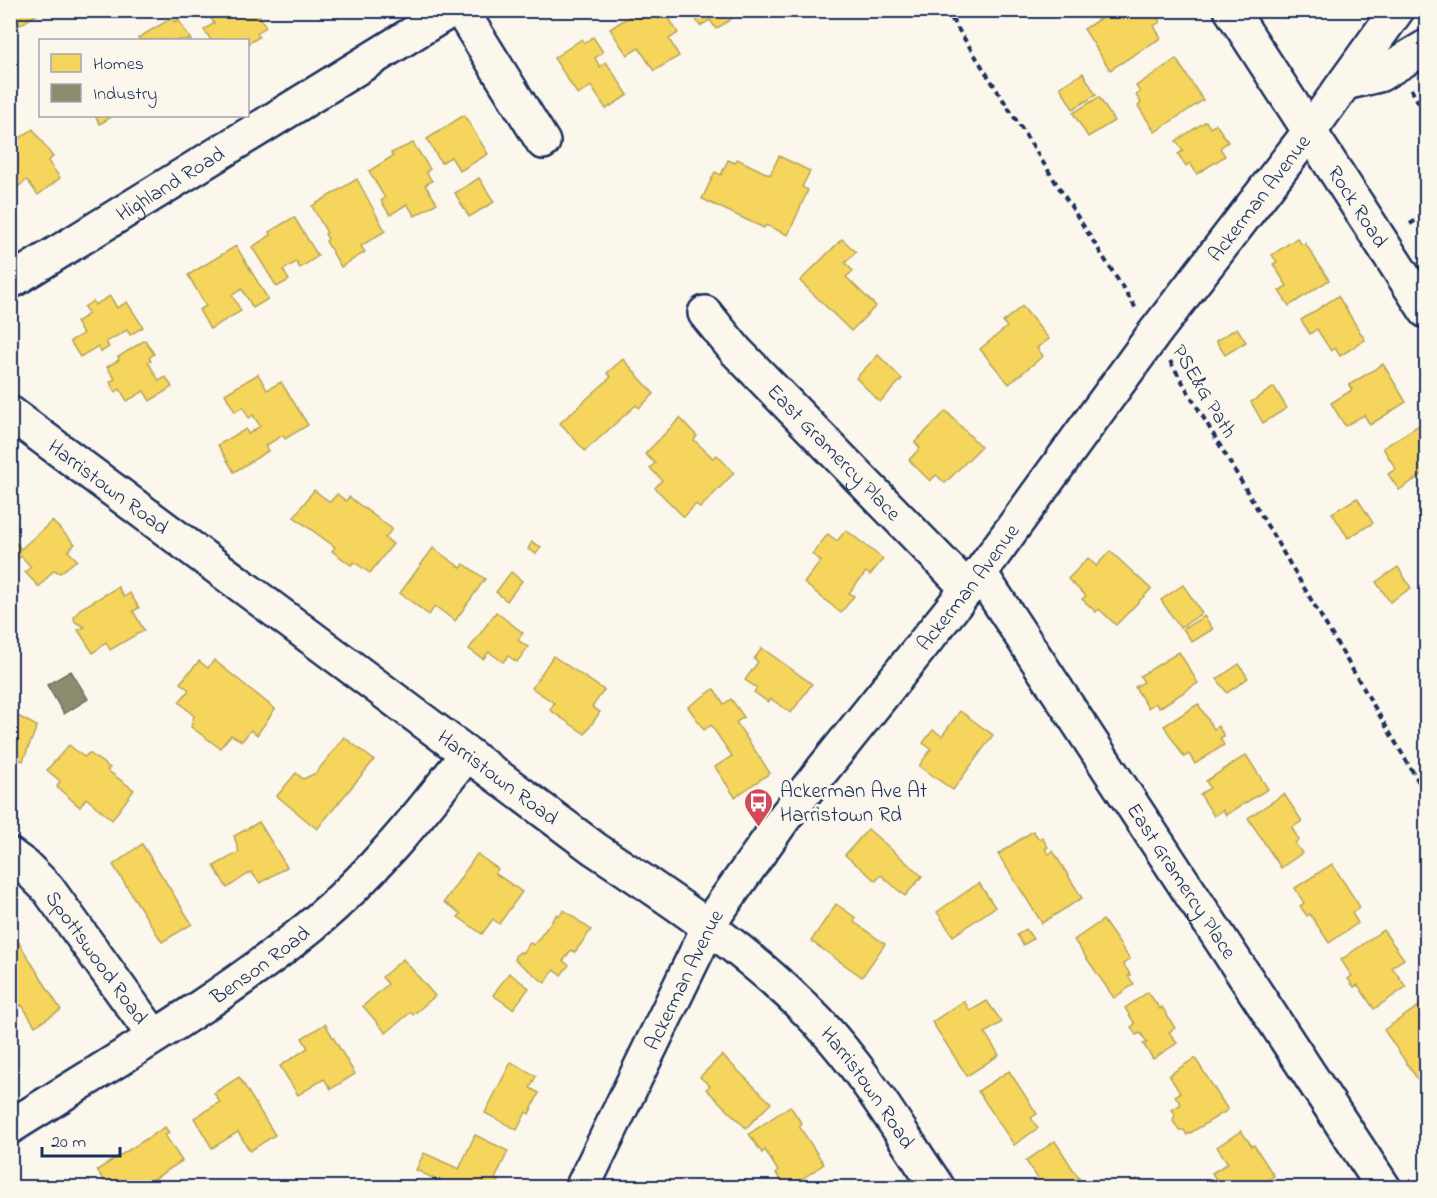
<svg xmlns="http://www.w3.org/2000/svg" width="1437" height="1198" font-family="'Indie Flower',sans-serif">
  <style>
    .homes { fill: #f6d55c; stroke: #b4a35d; stroke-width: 1.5 }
    .industry { fill: #8c8c6e; stroke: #6a7069; stroke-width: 1.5 }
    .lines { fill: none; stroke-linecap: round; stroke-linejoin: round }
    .minor-casing { stroke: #1b2f5e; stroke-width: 38 }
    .path { stroke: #1b2f5e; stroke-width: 4; stroke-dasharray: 6 4.5; stroke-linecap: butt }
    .minor { stroke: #fbf7ec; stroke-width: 33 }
    .labels { text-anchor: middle; stroke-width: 6; stroke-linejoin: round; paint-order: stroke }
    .street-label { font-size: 21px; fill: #1b2f5e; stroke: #fbf7ec }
    .poi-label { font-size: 21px; fill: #1b2f5e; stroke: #fbf7ec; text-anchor: start }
  </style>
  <rect width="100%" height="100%" fill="#fbf7ec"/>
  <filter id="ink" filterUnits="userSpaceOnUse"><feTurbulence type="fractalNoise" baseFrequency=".0167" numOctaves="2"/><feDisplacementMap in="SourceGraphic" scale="12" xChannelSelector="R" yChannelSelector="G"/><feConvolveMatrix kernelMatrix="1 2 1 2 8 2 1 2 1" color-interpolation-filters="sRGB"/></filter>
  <g filter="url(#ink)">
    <g class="homes">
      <polygon points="11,10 44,10 20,25"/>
      <polygon points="217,10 256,10 266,27 257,33 259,37 248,44 248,40 211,40 204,30 214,23 210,17 218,12"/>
      <polygon points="639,10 653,10 658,19 666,13 678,33 669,39 679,56 654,71 639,48 627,55 610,29"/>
      <polygon points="690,10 743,10 743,11 716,29 710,20 700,26"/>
      <polygon points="1122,10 1144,10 1146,14 1153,10 1160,22 1154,26 1161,38 1110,70 1084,29 1110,12 1113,17"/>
      <polygon points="172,18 174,22 178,19 191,40 140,40 138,38"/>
      <polygon points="593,37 603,52 595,58 600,67 606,62 628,95 606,109 591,86 578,95 554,58 582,39 584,43"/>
      <polygon points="1176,59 1203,100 1155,132 1138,106 1141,103 1136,95 1140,92 1136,86"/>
      <polygon points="1083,73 1096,95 1073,109 1060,87"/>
      <polygon points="1099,97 1114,121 1088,137 1073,113"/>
      <polygon points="464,115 488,154 460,171 451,157 441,163 427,139"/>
      <polygon points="95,116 113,116 100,124"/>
      <polygon points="1206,121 1210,128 1216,124 1228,142 1220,148 1225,156 1197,174 1190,163 1186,166 1178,154 1183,151 1176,141"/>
      <polygon points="13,126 20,138 33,129 53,157 48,161 60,178 38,195 27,180 19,186 10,175 10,128"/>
      <polygon points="413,143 430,169 426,172 432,181 425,185 437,203 415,216 407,204 390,215 381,201 385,198 369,171 393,156 391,153"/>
      <polygon points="779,156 810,171 802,187 808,190 788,235 766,225 764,228 702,199 715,172 721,175 728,160 735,163 737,159 770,175"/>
      <polygon points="479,178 494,202 469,217 455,193"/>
      <polygon points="357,179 385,231 361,246 365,252 341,267 326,241 328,239 325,234 327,233 312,206"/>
      <polygon points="294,217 318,256 300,268 296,262 283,270 289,280 277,287 252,247 271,235 269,232"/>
      <polygon points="1297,238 1302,245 1305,243 1329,280 1289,306 1279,291 1287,286 1273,264 1277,262 1272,255"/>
      <polygon points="842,239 856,252 845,263 853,271 846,277 876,306 851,331 800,281"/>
      <polygon points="236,246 268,299 253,308 242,289 232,295 241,311 210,329 199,310 206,306 188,275"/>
      <polygon points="110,296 117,308 127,302 143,327 130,335 127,330 106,342 109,347 101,352 98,346 80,357 70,341 83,334 76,322 89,314 84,307 93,301 95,305"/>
      <polygon points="1338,296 1365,340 1340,356 1335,348 1331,351 1317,329 1310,334 1301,320"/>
      <polygon points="1022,306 1049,339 1037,348 1043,356 1009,384 980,349 1007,327 1003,322"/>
      <polygon points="1237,328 1246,342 1225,355 1216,341"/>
      <polygon points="145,340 154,354 149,358 151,361 148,362 159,381 166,377 172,387 150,401 144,391 127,401 120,389 115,392 110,382 115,379 107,367 119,360 118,357"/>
      <polygon points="878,355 902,379 880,402 856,378"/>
      <polygon points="623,359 654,394 639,408 636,405 585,451 560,423 611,377 607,373"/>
      <polygon points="1383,364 1406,402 1370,425 1364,415 1345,426 1331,403 1352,390 1349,385"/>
      <polygon points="258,374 267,390 281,382 308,425 285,439 283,435 265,446 268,451 234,472 218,445 246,429 248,434 260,426 253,415 249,418 243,407 235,412 225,394"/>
      <polygon points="1274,387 1287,408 1263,423 1251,402"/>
      <polygon points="946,411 981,447 945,483 936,475 930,481 909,460 920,448 915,442"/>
      <polygon points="680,418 697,436 694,440 713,458 717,455 734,473 700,508 696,504 684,517 655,488 662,480 650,468 655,463 645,454"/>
      <polygon points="1419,425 1426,437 1426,472 1399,490 1388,474 1396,469 1383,448"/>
      <polygon points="314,490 330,502 337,494 346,501 349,497 392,529 385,538 393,544 370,573 354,562 351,565 332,551 335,547 294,517"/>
      <polygon points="1357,498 1373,523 1348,538 1332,513"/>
      <polygon points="52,521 75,544 68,551 77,560 60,573 54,570 39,587 25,572 31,567 21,556 10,565 10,546 15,542 21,549"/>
      <polygon points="846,530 883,559 870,575 866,572 849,593 854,596 841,613 804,583 821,561 812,554 828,534 837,541"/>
      <polygon points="532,542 541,547 536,554 528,549"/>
      <polygon points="433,548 461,568 464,564 485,579 455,621 435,606 429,615 400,593"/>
      <polygon points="1110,551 1151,589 1116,625 1099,609 1096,612 1082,599 1086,596 1068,579 1088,558 1096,566"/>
      <polygon points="1398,567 1411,588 1390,602 1376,582"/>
      <polygon points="511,572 522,581 507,601 496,592"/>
      <polygon points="1183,585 1202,613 1180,628 1161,600"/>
      <polygon points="118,587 124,597 130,593 139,608 133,611 144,630 110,650 106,642 93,653 78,630 85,627 75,622 74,617 80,609"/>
      <polygon points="496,612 523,633 518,640 528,647 517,662 508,656 503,662 489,652 483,659 469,649"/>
      <polygon points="1204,616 1213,629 1192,642 1183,629"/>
      <polygon points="762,648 812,684 791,713 771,699 768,702 754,692 757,688 745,680 758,662 754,659"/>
      <polygon points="1179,652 1198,683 1159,708 1155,703 1148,708 1135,687 1144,682 1140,676"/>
      <polygon points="553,656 604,690 592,707 600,712 585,734 550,710 554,703 532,688"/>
      <polygon points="214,660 275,709 257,735 251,730 242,741 231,735 220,748 191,727 194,716 179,702 189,690 180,683 199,661 208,668"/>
      <polygon points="1239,664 1248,678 1227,693 1217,679"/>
      <polygon points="714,689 724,704 731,699 744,717 736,722 770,773 735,797 715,767 732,756 711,725 704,730 688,707"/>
      <polygon points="1198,704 1214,729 1218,726 1224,736 1220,738 1224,745 1195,764 1189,754 1184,757 1164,726"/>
      <polygon points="960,711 993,735 953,790 919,766 931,749 923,743 933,730 942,736"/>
      <polygon points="10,712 37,726 23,761 10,755"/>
      <polygon points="344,737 374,760 317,829 277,796 296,773 303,779 316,773"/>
      <polygon points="69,745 84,757 89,753 110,768 107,770 134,790 112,820 86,798 80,807 57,787 60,781 47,770"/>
      <polygon points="1246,755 1268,789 1226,815 1223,810 1214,816 1200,794 1210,788 1206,781"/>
      <polygon points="1284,794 1302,821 1292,828 1299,840 1295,843 1302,853 1281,868 1248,818"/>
      <polygon points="259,822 287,867 260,883 251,872 227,888 214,866 239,852 234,836"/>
      <polygon points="868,829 922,876 905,896 881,875 876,881 845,855"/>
      <polygon points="1033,831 1039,839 1042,837 1048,847 1045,849 1049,854 1053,851 1082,898 1042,923 998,854"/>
      <polygon points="142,844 192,924 162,942 113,865"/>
      <polygon points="477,854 498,869 495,873 522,892 499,924 493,919 482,934 458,917 461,914 444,902"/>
      <polygon points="1332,864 1360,907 1352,913 1358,923 1329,943 1310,914 1307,916 1300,906 1304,903 1295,888"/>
      <polygon points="979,883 995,907 953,936 937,912"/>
      <polygon points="836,904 856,918 854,922 885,944 862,977 811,941"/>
      <polygon points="564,910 591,930 575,952 571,950 563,961 569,965 561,975 554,970 545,983 515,960 515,956 520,952 522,953 530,943 534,945 557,914 559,916"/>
      <polygon points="1103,920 1130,959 1123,964 1131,975 1128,976 1134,984 1114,998 1074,940"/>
      <polygon points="1026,929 1033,939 1023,945 1017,935"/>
      <polygon points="1383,930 1404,959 1392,967 1406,987 1374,1009 1358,985 1354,987 1348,979 1352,976 1341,960"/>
      <polygon points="14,935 61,1010 35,1026 22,1005 17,1008 10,997 10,937"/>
      <polygon points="403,959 435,996 413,1015 411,1012 386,1033 363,1006 388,984 382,977"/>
      <polygon points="509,973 529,988 513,1009 493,995"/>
      <polygon points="1148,992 1160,1009 1162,1007 1175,1028 1169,1032 1177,1043 1153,1059 1143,1044 1147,1043 1141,1033 1136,1035 1131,1027 1135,1024 1125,1008"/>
      <polygon points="964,1001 970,1011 987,1001 1002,1022 985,1033 999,1055 967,1076 932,1022"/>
      <polygon points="1426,1001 1426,1078 1420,1083 1384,1030"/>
      <polygon points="325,1024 355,1074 331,1089 324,1079 298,1095 280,1066 308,1048 302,1038"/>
      <polygon points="722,1055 771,1103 746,1128 706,1089 710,1086 700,1077"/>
      <polygon points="1195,1058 1228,1110 1187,1135 1184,1130 1179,1130 1173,1121 1175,1114 1172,1110 1181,1104 1175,1096 1180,1093 1169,1075"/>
      <polygon points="511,1062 536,1076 530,1088 539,1093 529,1114 526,1112 517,1130 485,1113"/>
      <polygon points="1009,1071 1037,1114 1031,1118 1038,1128 1014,1145 978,1091"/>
      <polygon points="239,1077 275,1135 250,1151 238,1132 212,1148 194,1118 220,1102 214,1093"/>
      <polygon points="790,1106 802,1124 799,1126 824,1164 789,1188 786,1188 776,1173 778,1171 765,1150 762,1153 749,1134"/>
      <polygon points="165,1127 169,1133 165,1135 182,1161 140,1188 108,1188 97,1170"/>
      <polygon points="1241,1131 1252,1146 1254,1145 1274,1176 1256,1188 1221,1188 1212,1173 1228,1163 1217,1147"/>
      <polygon points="475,1135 508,1151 495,1179 499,1181 495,1188 484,1183 482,1188 472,1183 470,1188 453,1188 416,1170 424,1153 459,1169"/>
      <polygon points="1055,1141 1085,1188 1031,1188 1030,1186 1039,1180 1026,1161"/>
      <polygon points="1137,1179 1142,1188 1125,1188 1125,1187"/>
    </g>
    <polygon class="industry" points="71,671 88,699 64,714 47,685"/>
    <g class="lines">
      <defs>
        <g id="minor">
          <polyline points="461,10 543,142"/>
          <path id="s1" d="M1231 10 1426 311"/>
          <polyline points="1345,83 1379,75 1426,47"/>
          <path id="s2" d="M10 282 451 10"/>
          <path id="s3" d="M705 313 736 351 968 589"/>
          <path id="s4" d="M10 413 595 849C674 901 755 955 821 1025 865 1072 901 1134 938 1188"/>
          <path id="s5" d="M980 573 1384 1188"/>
          <path id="s6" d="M10 855 25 866 48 889 154 1036"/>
          <path id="s7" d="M10 1127C111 1063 220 1001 312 925 372 875 420 815 467 754"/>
          <path id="s8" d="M582 1188 713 918 784 818 980 573 1153 335 1310 131 1397 10"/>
        </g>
      </defs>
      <use href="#minor" class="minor-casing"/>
      <g class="path">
        <polyline points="946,10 1137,310"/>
        <polyline points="1411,89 1426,116"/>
        <polyline points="1410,224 1426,214"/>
        <polyline points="1170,361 1426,794"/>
      </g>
      <use href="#minor" class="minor"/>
    </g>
  </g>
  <defs>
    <symbol id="bus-pin" viewBox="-11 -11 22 30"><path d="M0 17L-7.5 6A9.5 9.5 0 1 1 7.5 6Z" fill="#d1495b" stroke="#fbf7ec"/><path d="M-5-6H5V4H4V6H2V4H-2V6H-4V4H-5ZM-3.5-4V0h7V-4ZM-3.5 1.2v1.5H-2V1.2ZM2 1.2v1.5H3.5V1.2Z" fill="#fff"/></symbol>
  </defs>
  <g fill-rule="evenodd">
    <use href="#bus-pin" x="742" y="786" width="33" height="45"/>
  </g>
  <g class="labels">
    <g class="street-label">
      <text dy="7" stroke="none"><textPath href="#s2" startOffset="188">Highland Road</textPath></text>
      <text dy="7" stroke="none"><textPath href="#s8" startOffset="1204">Ackerman Avenue</textPath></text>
      <text dy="7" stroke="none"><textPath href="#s1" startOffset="234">Rock Road</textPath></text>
      <text transform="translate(1205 391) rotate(59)" y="7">PSE&amp;G Path</text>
      <text dy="7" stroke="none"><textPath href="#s3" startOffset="190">East Gramercy Place</textPath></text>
      <text dy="7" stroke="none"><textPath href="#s4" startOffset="123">Harristown Road</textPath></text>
      <text dy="7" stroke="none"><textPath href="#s8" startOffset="718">Ackerman Avenue</textPath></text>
      <text dy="7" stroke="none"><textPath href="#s4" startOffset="609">Harristown Road</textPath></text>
      <text dy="7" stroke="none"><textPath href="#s5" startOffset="368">East Gramercy Place</textPath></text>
      <text dy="7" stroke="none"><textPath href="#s6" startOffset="135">Spottswood Road</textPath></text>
      <text dy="7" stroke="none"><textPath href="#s7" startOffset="298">Benson Road</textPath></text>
      <text dy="7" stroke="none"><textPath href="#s8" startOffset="232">Ackerman Avenue</textPath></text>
      <text dy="7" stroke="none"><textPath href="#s4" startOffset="1095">Harristown Road</textPath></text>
    </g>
    <g class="poi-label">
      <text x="780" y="797">Ackerman Ave At<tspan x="780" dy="24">Harristown Rd</tspan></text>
    </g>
  </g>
  <rect width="1437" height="1198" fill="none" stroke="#fbf7ec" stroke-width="36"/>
  <rect x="18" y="18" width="1401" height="1162" fill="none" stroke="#1b2f5e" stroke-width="2" filter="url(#ink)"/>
  <rect x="39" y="39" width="210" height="78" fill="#fbf7ec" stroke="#a1a7b3" stroke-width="1.5"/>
  <rect x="51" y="54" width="30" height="18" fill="#f6d55c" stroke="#a1a7b3" stroke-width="1.5"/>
  <text x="93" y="69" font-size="18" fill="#1b2f5e">Homes</text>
  <rect x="51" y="84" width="30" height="18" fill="#8c8c6e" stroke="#a1a7b3" stroke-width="1.5"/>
  <text x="93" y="99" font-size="18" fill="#1b2f5e">Industry</text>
  <path d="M42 1147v9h78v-9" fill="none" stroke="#1b2f5e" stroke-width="3"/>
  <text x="51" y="1147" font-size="18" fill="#1b2f5e" stroke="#fbf7ec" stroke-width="4.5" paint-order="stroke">20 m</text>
</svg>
